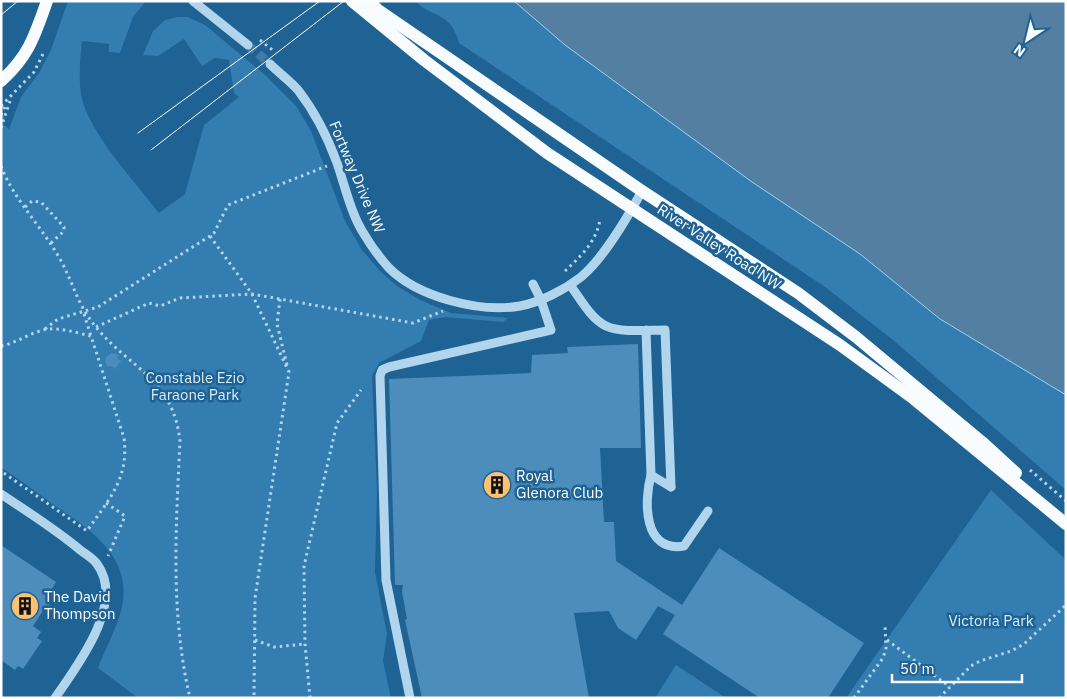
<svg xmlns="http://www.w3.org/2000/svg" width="1067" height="699" font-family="'IBM Plex Sans',sans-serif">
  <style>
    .green { fill: #347db1 }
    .water { fill: #5380a2; stroke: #a6d2ef }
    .building { fill: #4c8dbc }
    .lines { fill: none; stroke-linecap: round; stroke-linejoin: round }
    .minor-tunnel { stroke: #417aa4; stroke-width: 9; stroke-dasharray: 9 4.5; stroke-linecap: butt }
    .path { stroke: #b2d5ee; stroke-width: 3; stroke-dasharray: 2.5 4; stroke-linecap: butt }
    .minor { stroke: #b2d5ee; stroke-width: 9 }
    .major { stroke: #f9fcff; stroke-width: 12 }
    .tram { stroke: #fff; stroke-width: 1 }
    .labels { text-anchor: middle; stroke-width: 5; stroke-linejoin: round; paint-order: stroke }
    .street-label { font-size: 15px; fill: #fff; stroke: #1f6294 }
    .park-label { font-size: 15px; fill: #d8ecfa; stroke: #1f6294 }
    .poi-label { font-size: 15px; fill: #fff; stroke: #1f6294; text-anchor: start }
  </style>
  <rect width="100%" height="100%" fill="#1f6294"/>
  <g class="green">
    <path d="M68 1H146L133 17 120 53 109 52V44L82 41C80 60 78 80 82 99 91 135 136 183 159 213L185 194 204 125 239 97 234 93 229 60 215 58 202 66 184 39 158 56 143 55 153 31 165 20 177 17H188L205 25 265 75 296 106 311 131 345 221 362 250 381 272 397 286 420 300 451 313 508 318 503 322 445 317 429 320 421 341 379 363 372 376 377 491 375 572 387 634 383 661 391 698H138L98 668C105 649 121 620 123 601 129 554 88 528 54 505 37 492 19 480 1 467V113L5 118 3 124 9 129 21 97 39 73 51 50Z"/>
    <path d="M415 1H514L565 45 752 182 860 254 940 319 1066 395V490L893 340 825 287 459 43C451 12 434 19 415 1Z"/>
    <polygon points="991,490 1066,560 1066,698 846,698"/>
    <polygon points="676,665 726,698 655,698"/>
  </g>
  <polygon class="water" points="514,1 1066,1 1066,395 940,319 860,254 752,182 565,45"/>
  <g class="building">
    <polygon points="638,344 641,448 600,448 604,522 614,522 616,561 682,605 719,548 864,643 828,698 760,698 663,634 675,615 658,606 636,640 618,628 609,611 574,613 589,698 422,698 405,620 407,619 402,592 403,585 395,585 389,379 531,373 532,355 568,353 567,347"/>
    <polygon points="112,353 119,355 117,358 121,361 115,369 111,366 108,367 105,361 107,356"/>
    <polygon points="1,545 56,582 45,600 51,603 46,610 44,609 33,626 41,632 37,638 42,641 23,669 18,666 15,670 1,660"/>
  </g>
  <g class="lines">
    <polyline class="minor-tunnel" points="248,45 270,64"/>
    <g class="path">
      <polyline points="260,40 275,52"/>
      <polyline points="1,106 34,72 44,52"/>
      <polyline points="1,115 5,107"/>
      <polyline points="1,128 11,98"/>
      <path d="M1 166C14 200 42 227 60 259 73 282 77 304 95 326 130 369 173 378 180 441 176 527 170 613 190 698"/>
      <polyline points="362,193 375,225"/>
      <polyline points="25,207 32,201 41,202 64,227 64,231 50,244"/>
      <polyline points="210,236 252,294 289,372 255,598 254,698"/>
      <path d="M565 271C581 256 597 241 600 219"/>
      <polyline points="280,299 277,324 287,365"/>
      <polyline points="84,314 91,336"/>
      <polyline points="96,327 149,303 160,306 180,298 252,294 413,323 443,311"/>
      <polyline points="45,329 58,319 98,307 210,236 214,233 228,205 327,166"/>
      <path d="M1 346C16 343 28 334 43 330 57 326 77 333 91 336L124 438C129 479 109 499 87 531L1 471"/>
      <polyline points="1030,470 1066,501"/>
      <polyline points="106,503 125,516 108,556"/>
      <polyline points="255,640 274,647 305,644"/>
      <polyline points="887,640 950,687"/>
      <polyline points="310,698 305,644 304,566 337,423 361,390"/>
      <polyline points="854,698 883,658 886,648 885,625"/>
      <polyline points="939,698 971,666 980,661 1011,651 1024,644 1066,605"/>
    </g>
    <g class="minor">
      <polyline points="193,1 248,45"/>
      <path d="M270 64C279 73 290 81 298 90 315 112 328 138 337 163 345 186 351 214 364 234 371 246 380 258 389 268 418 297 479 313 520 306 541 302 564 290 581 277 604 258 627 218 642 191"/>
      <path d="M570 285C580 298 590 318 606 326 620 333 649 330 665 330L671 487"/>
      <path d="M646 330 651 475C644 501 643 553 684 546L708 511"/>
      <polyline points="651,475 671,487"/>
      <path d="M1 494C28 512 55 529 79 549 85 554 93 558 97 564 126 603 77 666 55 698"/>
      <polyline points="410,698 386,580 380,376 382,370 389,367 551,330 541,300 533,284"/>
    </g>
    <g class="major">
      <polyline points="352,1 424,60 547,153 840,345 914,399 1066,524"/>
      <polyline points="369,1 378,10 642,191 798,293 856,337 982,442 1016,473"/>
      <path d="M1 81C29 56 35 35 47 1"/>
    </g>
    <g class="tram">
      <polyline points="1,15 18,1"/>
      <polyline points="138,133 320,1"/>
      <polyline points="151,150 344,1"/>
    </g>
  </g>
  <defs>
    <symbol id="building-disc" viewBox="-11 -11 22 22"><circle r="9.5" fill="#fcc272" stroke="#1f6294"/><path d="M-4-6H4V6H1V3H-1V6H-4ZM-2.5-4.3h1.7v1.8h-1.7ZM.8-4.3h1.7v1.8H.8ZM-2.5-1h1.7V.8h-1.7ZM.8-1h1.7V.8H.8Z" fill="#111"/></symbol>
  </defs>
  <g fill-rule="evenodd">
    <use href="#building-disc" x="481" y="469" width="32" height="32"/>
    <use href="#building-disc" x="9" y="590" width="32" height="32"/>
  </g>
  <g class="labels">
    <g class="street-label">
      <text transform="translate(357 177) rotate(67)" y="5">Fortway Drive NW</text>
      <text transform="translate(719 247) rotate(33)" y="5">River Valley Road NW</text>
    </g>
    <g class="park-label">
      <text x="195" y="383">Constable Ezio<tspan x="195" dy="17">Faraone Park</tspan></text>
      <text x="991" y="626">Victoria Park</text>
    </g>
    <g class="poi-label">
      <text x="516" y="481">Royal<tspan x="516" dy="17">Glenora Club</tspan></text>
      <text x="44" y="602">The David<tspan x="44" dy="17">Thompson</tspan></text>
    </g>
  </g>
  <rect width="1067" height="699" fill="none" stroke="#ffffff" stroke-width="5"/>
  <g transform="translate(1027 40) rotate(215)" stroke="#1f6294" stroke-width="4" paint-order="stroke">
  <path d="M0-4L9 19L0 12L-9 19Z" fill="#ffffff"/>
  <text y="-8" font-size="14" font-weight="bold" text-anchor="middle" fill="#ffffff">N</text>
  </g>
  <path d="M892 674v8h130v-8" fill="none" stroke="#ffffff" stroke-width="2.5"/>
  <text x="900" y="674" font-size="15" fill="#ffffff" stroke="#1f6294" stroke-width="4" paint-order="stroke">50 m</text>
</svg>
